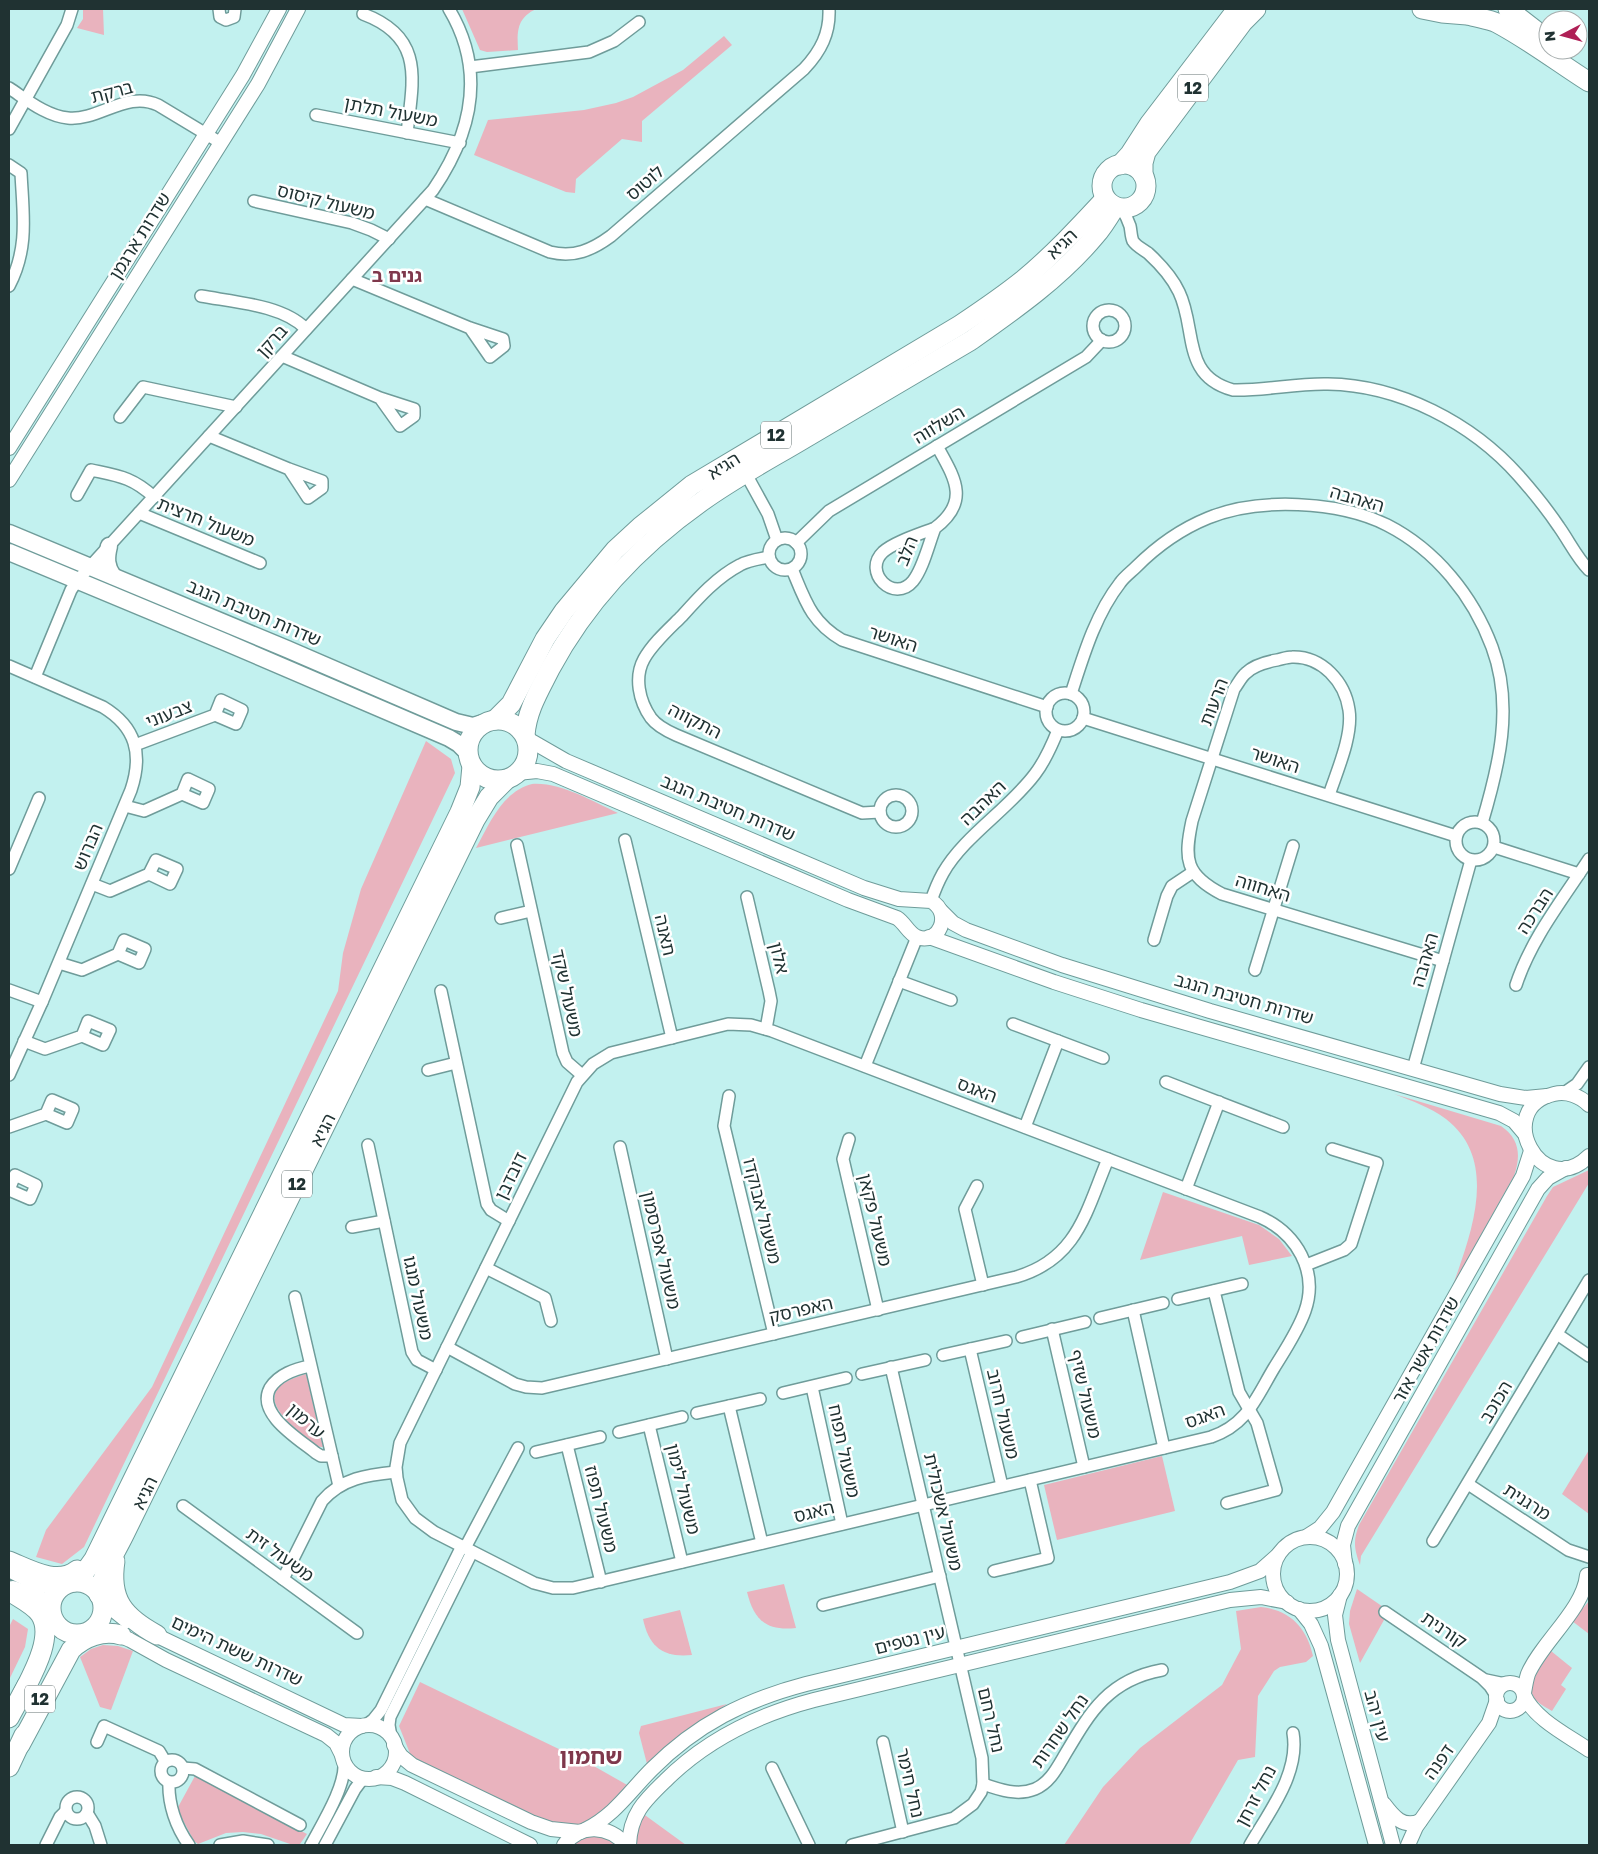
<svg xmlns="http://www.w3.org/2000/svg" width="1598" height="1854" font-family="'Golos Text','Noto Sans Hebrew',sans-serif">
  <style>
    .green { fill: #e9b3be }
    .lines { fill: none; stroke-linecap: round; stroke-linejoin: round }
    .minor-casing { stroke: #6f9c9a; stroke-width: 14 }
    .tertiary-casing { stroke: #6f9c9a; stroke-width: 16 }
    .secondary-casing { stroke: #6f9c9a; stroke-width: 19 }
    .trunk-casing { stroke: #6f9c9a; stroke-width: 21 }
    .minor { stroke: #fff; stroke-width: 11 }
    .tertiary { stroke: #fff; stroke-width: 14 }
    .secondary { stroke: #fff; stroke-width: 16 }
    .trunk { stroke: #fff; stroke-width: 19 }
    .labels { text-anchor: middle; stroke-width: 5; stroke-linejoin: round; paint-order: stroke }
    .shield { fill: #fff; stroke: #637070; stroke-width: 1 }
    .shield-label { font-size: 16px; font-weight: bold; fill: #203232 }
    .street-label { font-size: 18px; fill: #203232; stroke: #fff }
    .neighbourhood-label { font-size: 19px; font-weight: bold; fill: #7f384c; stroke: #fff }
    .district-label { font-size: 22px; font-weight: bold; fill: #7f384c; stroke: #fff }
  </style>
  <rect width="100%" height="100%" fill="#c2f1ef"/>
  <g class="green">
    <polygon points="83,9 103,9 104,35 77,28 83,19"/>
    <path d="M462 9H536C517 18 517 31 518 50L487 52 480 50Z"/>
    <polygon points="724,36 732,45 642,121 642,142 622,139 576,179 575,193 566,192 474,155 488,120 584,110 616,103 633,97 683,70"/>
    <polygon points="426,741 451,759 455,773 84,1547 62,1564 36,1557 46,1530 152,1387 338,991 343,953 361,889"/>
    <path d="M532 784C561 782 591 801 618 813L476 848C490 823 502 792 532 784Z"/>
    <path d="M1394 1094 1501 1126C1520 1139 1521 1156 1514 1176L1453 1285C1472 1232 1499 1160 1446 1119 1430 1107 1412 1101 1394 1094Z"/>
    <path d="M1589 1170V1183L1361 1556 1360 1565C1354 1548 1353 1541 1359 1525L1547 1196 1553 1187Z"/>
    <polygon points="1163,1192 1259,1225 1279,1239 1292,1256 1249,1265 1242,1236 1140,1260"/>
    <path d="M306 1374 323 1447C313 1448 303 1435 295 1428 266 1403 266 1385 306 1374Z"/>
    <polygon points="1589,1450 1589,1514 1562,1494"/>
    <polygon points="1162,1456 1175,1511 1057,1540 1044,1485"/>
    <path d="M784 1584 796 1628C767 1631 754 1621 747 1592Z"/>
    <polygon points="1357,1589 1389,1611 1360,1663 1349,1624 1350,1611"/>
    <polygon points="1589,1601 1589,1634 1572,1621"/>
    <path d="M1261 1607C1290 1610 1307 1628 1313 1656L1306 1662 1280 1667 1274 1671 1258 1696 1255 1757 1238 1760 1189 1845H1064L1103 1787 1140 1748 1222 1685 1241 1649 1236 1611Z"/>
    <path d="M680 1610 692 1655C663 1658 649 1647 643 1619Z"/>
    <polygon points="13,1619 28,1629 25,1647 9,1680 9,1627"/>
    <polygon points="103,1645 118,1646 133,1651 111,1710 100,1707 80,1657 91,1649"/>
    <path d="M1551 1651 1572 1668 1561 1685 1566 1689 1552 1711C1547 1708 1539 1704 1535 1699 1524 1685 1544 1663 1551 1651Z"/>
    <polygon points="420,1682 592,1765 629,1786 616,1803 582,1824 561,1826 537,1819 411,1756 399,1726"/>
    <polygon points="727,1704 677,1737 647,1764 639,1733 641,1726"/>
    <polygon points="195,1776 307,1834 300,1844 293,1845 261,1834 243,1832 226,1833 198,1844 194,1841 177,1809"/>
    <polygon points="642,1813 686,1845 637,1845 635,1836"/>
    <polygon points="592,1835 606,1837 618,1845 572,1845 578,1840"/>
  </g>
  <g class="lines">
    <defs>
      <g id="minor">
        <polyline points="219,9 220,17 226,20 234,17 235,9"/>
        <path d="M363 14C425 37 413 80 407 133"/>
        <polyline points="470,67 589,52 614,41 639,22"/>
        <path d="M9 88C26 99 46 116 68 118 99 121 127 90 158 105L221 143"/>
        <polyline points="316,115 460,143"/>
        <polyline points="9,129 67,25 72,9"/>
        <path d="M9 165 21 173C23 214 29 248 9 286"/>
        <path d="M425 199 550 252C574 258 592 250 611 236L804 69C821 51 830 33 829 9"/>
        <polyline points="254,201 352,223 371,230 389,239"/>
        <path d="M1122 209C1125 214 1128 220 1130 226 1131 230 1131 237 1133 241 1136 246 1144 250 1148 253 1160 264 1172 277 1179 292 1197 329 1181 376 1233 390 1265 391 1296 383 1328 384 1399 385 1472 423 1519 476 1533 492 1547 509 1559 527 1569 541 1577 558 1589 570"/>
        <polyline points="352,279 470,328 503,339 504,346 490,357 470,328"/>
        <path d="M201 296C234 302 283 305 306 329"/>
        <circle cx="1109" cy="326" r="16"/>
        <polyline points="282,356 380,398 414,409 414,416 400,426 380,398"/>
        <polyline points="120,417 143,387 236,407"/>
        <polyline points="209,436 289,469 322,481 322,488 308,498 289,469"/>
        <polyline points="746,474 768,514 777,540"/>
        <path d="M77 495 91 470C119 476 132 477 154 497"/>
        <polyline points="139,513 260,563"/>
        <path d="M935 528C929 543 923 569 913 581 894 604 862 572 883 552 894 542 920 534 935 528 971 501 954 477 937 446"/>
        <circle cx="785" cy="554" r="16"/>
        <polyline points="796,543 829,511 1086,357 1102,340"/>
        <path d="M769 557C759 559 749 560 740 565 717 577 699 597 682 616 669 629 653 643 644 659 634 677 639 701 651 718 657 726 667 731 676 735L862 813 880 812"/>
        <path d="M792 569C805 600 811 622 842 640L1047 707"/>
        <path d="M9 666 103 707C136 727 143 754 131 790L42 1002 9 1075"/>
        <path d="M35 677 71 590 77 581 433 190C472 133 486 71 449 9"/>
        <circle cx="1065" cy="712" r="19"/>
        <path d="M1071 694C1083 657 1095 615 1120 583 1124 577 1131 572 1136 567 1157 546 1181 529 1208 518 1258 497 1339 501 1387 525 1436 550 1473 596 1492 647 1514 706 1499 766 1482 823"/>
        <polyline points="1083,718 1456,836"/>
        <polyline points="135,745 215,715 236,724 242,710 221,700 215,715"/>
        <path d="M1329 795C1337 771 1353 735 1349 710 1345 682 1322 656 1292 657 1287 657 1282 659 1277 660 1266 662 1254 665 1246 673 1241 677 1238 684 1234 689L1192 821C1184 859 1185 875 1222 894L1443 961"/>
        <circle cx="896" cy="811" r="16"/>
        <polyline points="125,806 144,811 182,794 188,779 209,789 203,803 182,794"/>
        <circle cx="1475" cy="841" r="19"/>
        <polyline points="625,840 672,1038"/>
        <polyline points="517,845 563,1053 567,1062 582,1075"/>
        <polyline points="1494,847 1579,874"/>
        <polyline points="9,869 39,798"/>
        <polyline points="92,884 110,891 149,874 156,860 177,869 170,884 149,874"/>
        <polyline points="747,897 769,991 771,1001 766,1029"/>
        <path d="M931 901C934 892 938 882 943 873 964 836 1009 809 1035 774 1045 761 1052 745 1058 730"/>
        <polyline points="501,918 531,911"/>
        <polyline points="1154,940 1167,896 1172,886 1193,872"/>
        <polyline points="59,963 82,970 118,954 124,940 145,949 139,963 118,954"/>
        <polyline points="1255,970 1293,846"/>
        <polyline points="899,981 951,1000"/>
        <path d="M1516 985C1531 939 1563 899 1589 859"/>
        <polyline points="9,990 42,1002"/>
        <polyline points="441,991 487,1204 491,1210 509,1221"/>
        <path d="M728 1024 751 1025 772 1031 1260 1217C1296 1233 1319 1271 1305 1311 1298 1331 1285 1350 1274 1368 1256 1398 1247 1425 1211 1437L573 1588H553L534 1583 434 1532 415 1518 402 1500 397 1478 396 1467 400 1443 577 1082 593 1064 611 1053Z"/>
        <polyline points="1013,1024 1103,1058"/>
        <polyline points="24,1041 45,1049 82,1036 103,1045 110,1030 88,1021 82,1036"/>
        <polyline points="865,1066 917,937"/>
        <polyline points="1413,1069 1471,860"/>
        <polyline points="428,1070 456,1063"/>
        <polyline points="1166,1082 1283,1127"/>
        <polyline points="1564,1093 1577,1084 1589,1067"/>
        <polyline points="729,1096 724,1126 774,1334"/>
        <polyline points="9,1127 46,1114 67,1123 73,1109 52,1100 46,1114"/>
        <polyline points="1025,1127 1058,1041"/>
        <polyline points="849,1139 843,1159 878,1310"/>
        <polyline points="368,1145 412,1352 417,1360 436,1370"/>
        <polyline points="620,1147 667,1359"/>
        <polyline points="977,1186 965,1209 983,1285"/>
        <polyline points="1186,1189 1219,1102"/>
        <polyline points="9,1190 15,1175 36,1185 30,1199 9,1190"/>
        <polyline points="352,1227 384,1221"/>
        <polyline points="1306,1265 1344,1250 1351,1244 1377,1163 1332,1149"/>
        <polyline points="486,1268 545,1298 551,1321"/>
        <polyline points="1214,1291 1239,1392 1257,1423 1276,1490 1227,1503"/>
        <polyline points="295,1297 339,1486"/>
        <polyline points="1178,1299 1242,1284"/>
        <polyline points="1133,1310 1164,1448"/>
        <polyline points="1100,1318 1163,1303"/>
        <polyline points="1052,1329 1084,1467"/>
        <polyline points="1557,1334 1589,1356"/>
        <polyline points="1022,1337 1085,1322"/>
        <path d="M447 1347 515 1384 526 1387 542 1388 1016 1277C1078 1259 1086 1211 1108 1159"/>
        <polyline points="970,1349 1002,1486"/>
        <polyline points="943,1355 1006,1341"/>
        <path d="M310 1366C295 1369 279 1374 270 1388 256 1414 299 1439 316 1453L321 1456H332"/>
        <polyline points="891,1367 982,1758 983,1784"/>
        <polyline points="862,1374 925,1360"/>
        <polyline points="812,1387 842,1524"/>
        <polyline points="783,1393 846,1378"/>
        <polyline points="729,1406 762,1543"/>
        <polyline points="697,1413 760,1399"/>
        <polyline points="649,1425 682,1562"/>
        <polyline points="619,1432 682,1417"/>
        <polyline points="567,1445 601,1582"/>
        <polyline points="536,1452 600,1437"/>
        <polyline points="1468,1484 1568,1550 1589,1557"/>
        <polyline points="183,1506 357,1633"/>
        <polyline points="1433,1541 1589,1280"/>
        <polyline points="465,1548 518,1448"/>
        <polyline points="994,1571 1048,1558 1030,1480"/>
        <path d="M283 1579 322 1501C342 1478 367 1475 396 1472"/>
        <polyline points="823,1605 940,1576"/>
        <polyline points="1385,1612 1482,1678 1490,1686 1497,1697"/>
        <polyline points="1486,1680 1505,1684"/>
        <polyline points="366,1725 373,1720 381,1710 462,1546"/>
        <polyline points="391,1737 389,1725 390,1717 472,1552"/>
        <polyline points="97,1742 104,1726 159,1751 165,1761"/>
        <polyline points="883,1742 903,1832"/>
        <circle cx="172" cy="1771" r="11"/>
        <polyline points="183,1768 195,1769 300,1825"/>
        <polyline points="772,1768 809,1845"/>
        <path d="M169 1782C168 1804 176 1827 189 1845"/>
        <circle cx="77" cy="1808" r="11"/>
        <polyline points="87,1813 95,1826 101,1845"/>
        <polyline points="46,1845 60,1817 66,1811"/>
        <polyline points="220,1845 243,1841 268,1845"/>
        <path d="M311 1845C322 1824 346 1786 344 1763"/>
        <polyline points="325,1845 355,1789 361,1781 367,1778"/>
        <path d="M852 1845 954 1818 973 1804 981 1792 983 1784C1000 1790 1018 1796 1035 1789 1049 1783 1056 1770 1063 1758 1089 1714 1107 1680 1162 1670"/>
        <path d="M1250 1845C1269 1812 1300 1773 1293 1733"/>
      </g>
      <g id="tertiary">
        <polyline points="9,448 243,75 279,9"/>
        <polyline points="9,480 258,84 298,9"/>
        <path d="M517 773 537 771 553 774 848 900 897 918C905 923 908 933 917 937 939 946 953 913 931 901L899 899 864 888 566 761 526 738"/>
        <polyline points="941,911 953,923 966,930 1062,965 1210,1011 1500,1094 1526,1098 1547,1096"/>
        <polyline points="929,937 1054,982 1141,1010 1499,1113 1514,1121 1525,1134"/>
        <path d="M1589 1105C1580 1096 1567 1091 1554 1094 1492 1108 1541 1203 1589 1156"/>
        <polyline points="1306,1537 1320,1528 1333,1512 1523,1176 1531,1151"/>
        <circle cx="1310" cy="1574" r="37"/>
        <polyline points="1345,1564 1343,1545 1348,1526 1538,1189 1548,1178 1566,1168"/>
        <polyline points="1340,1595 1335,1615 1338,1640 1393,1845"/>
        <polyline points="101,1600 127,1621"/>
        <polyline points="1299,1609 1311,1624 1321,1646 1376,1845"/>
        <polyline points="112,1632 130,1640 166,1660 326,1735 336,1743 342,1755"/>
        <polyline points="149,1632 344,1725 362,1726"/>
        <circle cx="1510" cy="1697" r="14"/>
        <path d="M1524 1693C1525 1687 1526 1680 1528 1674 1541 1643 1584 1609 1587 1575"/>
        <path d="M1524 1695C1534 1719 1569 1736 1589 1750"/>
        <circle cx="369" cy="1752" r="27"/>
        <polyline points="394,1745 401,1756 412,1765 531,1822 551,1829 580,1832"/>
        <polyline points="376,1777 392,1778 405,1783 530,1845"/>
        <path d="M1384 1804C1393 1816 1403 1829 1420 1821"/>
        <path d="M585 1830C615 1815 629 1792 652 1769 697 1724 745 1700 806 1684L1230 1582 1260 1571 1278 1555"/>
        <path d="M564 1845C580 1823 609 1825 626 1845"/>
        <path d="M629 1845C630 1815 644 1801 665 1781 707 1739 757 1715 814 1700L1230 1600 1261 1597 1287 1602"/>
        <polyline points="1408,1845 1416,1827 1489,1723 1497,1700"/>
      </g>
      <g id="secondary">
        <polyline points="9,533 287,649 456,722 473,726 483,723"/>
        <path d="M109 546C106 558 106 566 113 576"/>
        <polyline points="9,552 225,642 449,738 459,744 468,753"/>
        <path d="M13 1571C30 1580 45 1589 64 1585"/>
        <polyline points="13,1589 39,1598 51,1611"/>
      </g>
      <g id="trunk">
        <polyline points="1422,9 1442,13 1467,15"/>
        <path d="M1457 9C1468 18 1484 17 1497 23 1529 40 1559 63 1589 82"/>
        <polyline points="1508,9 1548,40"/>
        <circle cx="1124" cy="186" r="22"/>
        <polyline points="1120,165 1130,154 1150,123 1237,9"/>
        <polyline points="1143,175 1143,163 1146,152 1243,22 1256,9"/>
        <circle cx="498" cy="750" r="30"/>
        <path d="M495 720 511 704 545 639 564 611 615 550 640 527 692 485 960 325C981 311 1003 296 1023 280 1053 255 1079 227 1105 199"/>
        <path d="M525 735C527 710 539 691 550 669 586 602 639 546 701 502 734 478 772 458 807 437 862 405 916 373 970 341 1014 310 1060 278 1095 236 1103 227 1109 217 1115 207"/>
        <path d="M9 1561C29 1569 57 1586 77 1570"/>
        <path d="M115 1561C109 1600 124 1617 157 1635"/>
        <polyline points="74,1582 84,1573 94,1559 460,812 470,787 472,766"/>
        <circle cx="77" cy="1608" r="26"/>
        <path d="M9 1591C19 1598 33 1604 40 1614 55 1636 32 1675 22 1695"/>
        <path d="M99 1595C103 1571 113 1557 124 1535L475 820 489 797 507 779"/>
        <polyline points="9,1718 27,1685"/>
        <path d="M20 1745 71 1650C84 1637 103 1630 121 1635"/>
        <polyline points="9,1767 24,1735"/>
      </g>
    </defs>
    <use href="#minor" class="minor-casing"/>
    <use href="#tertiary" class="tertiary-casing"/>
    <use href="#secondary" class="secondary-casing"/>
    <use href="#trunk" class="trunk-casing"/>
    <use href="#minor" class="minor"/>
    <use href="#tertiary" class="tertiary"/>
    <use href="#secondary" class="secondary"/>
    <use href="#trunk" class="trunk"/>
  </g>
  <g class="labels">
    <g class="shield">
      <rect x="1178" y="74.5" width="30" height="27" rx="4"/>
      <rect x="761" y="421.5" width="30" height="27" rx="4"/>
      <rect x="282" y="1170.5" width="30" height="27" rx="4"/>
      <rect x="25" y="1685.5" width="30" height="27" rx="4"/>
    </g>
    <g class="shield-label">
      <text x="1193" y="94">12</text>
      <text x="776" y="441">12</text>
      <text x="297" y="1190">12</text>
      <text x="40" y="1705">12</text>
    </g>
    <g class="street-label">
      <text transform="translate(112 92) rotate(-15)" y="6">ברקת</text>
      <text transform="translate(391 112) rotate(11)" y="6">משעול תלתן</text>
      <text transform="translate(645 183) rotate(-41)" y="6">לוטוס</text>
      <text transform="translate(326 202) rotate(14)" y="6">משעול קיסוס</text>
      <text transform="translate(140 236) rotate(-58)" y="6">שדרות ארגמן</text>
      <text transform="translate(1062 244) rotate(-44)" y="6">הגיא</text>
      <text transform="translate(272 341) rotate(-48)" y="6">ברקן</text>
      <text transform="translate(939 425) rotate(-31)" y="6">השלווה</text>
      <text transform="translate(724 466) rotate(-32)" y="6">הגיא</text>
      <text transform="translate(1357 499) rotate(16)" y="6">האהבה</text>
      <text transform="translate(206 522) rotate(22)" y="6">משעול חרצית</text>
      <text transform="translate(907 551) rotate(-68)" y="6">הלב</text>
      <text transform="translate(254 613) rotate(23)" y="6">שדרות חטיבת הנגב</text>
      <text transform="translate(893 639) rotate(18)" y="6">האושר</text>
      <text transform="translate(1214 702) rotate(-69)" y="6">הרעות</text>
      <text transform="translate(169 714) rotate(-21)" y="6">צבעוני</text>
      <text transform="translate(695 721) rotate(27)" y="6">התקווה</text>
      <text transform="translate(1275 760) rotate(18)" y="6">האושר</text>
      <text transform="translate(983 803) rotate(-44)" y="6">האהבה</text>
      <text transform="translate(728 808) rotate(23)" y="6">שדרות חטיבת הנגב</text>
      <text transform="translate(88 847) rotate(-67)" y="6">הברוש</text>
      <text transform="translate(1263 888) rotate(17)" y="6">האחווה</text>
      <text transform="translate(1535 911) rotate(-57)" y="6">הברכה</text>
      <text transform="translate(665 935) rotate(77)" y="6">תאנה</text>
      <text transform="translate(779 958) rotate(76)" y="6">אלון</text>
      <text transform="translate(1425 960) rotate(-74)" y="6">האהבה</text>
      <text transform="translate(567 993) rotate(78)" y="6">משעול שקד</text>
      <text transform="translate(1244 999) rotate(16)" y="6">שדרות חטיבת הנגב</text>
      <text transform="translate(977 1090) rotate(21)" y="6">האגס</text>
      <text transform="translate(323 1130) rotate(-64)" y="6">הגיא</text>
      <text transform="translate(511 1176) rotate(-64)" y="6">דובדבן</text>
      <text transform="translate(762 1211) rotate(76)" y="6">משעול אבוקדו</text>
      <text transform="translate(875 1220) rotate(77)" y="6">משעול פקאן</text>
      <text transform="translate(661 1250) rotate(77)" y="6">משעול אפרסמון</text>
      <text transform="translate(418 1298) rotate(78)" y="6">משעול מנגו</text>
      <text transform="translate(801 1310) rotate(-13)" y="6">האפרסק</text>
      <text transform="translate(1426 1350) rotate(-61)" y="6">שדרות אשר אזר</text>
      <text transform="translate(1085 1394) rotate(77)" y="6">משעול שזיף</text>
      <text transform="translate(1496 1402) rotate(-59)" y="6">הכוכב</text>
      <text transform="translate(1003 1414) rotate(77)" y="6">משעול חרוב</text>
      <text transform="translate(1205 1416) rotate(-20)" y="6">האגס</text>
      <text transform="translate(306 1421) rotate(41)" y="6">ערמון</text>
      <text transform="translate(844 1451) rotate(78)" y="6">משעול תפוח</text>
      <text transform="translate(683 1489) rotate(76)" y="6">משעול לימון</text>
      <text transform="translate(145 1493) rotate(-64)" y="6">הגיא</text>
      <text transform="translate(1527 1502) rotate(33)" y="6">מרגנית</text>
      <text transform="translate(601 1509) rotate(76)" y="6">משעול תפוז</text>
      <text transform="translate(814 1512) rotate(-14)" y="6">האגס</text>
      <text transform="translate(943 1512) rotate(77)" y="6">משעול אשכולית</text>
      <text transform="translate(280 1555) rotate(36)" y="6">משעול זית</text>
      <text transform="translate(1444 1630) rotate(34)" y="6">קורנית</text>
      <text transform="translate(910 1640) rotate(-14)" y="6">עין נטפים</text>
      <text transform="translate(237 1651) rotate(25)" y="6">שדרות ששת הימים</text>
      <text transform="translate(1377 1716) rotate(75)" y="6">עין יהב</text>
      <text transform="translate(991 1720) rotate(77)" y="6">נחל רחם</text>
      <text transform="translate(1060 1731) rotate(-55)" y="6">נחל שחרות</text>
      <text transform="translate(1439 1762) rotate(-55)" y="6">דפנה</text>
      <text transform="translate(910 1783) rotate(77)" y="6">נחל חימר</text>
      <text transform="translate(1256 1796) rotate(-62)" y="6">נחל זרחן</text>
    </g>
    <g class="neighbourhood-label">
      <text x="397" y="282">גנים ב</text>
    </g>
    <g class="district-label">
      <text x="591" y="1764">שחמון</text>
    </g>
  </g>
  <rect width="1598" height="1854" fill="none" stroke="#203232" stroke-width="20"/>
  <g transform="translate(1563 35) rotate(264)"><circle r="24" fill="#ffffff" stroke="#a6adad"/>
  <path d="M0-4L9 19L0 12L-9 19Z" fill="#af2056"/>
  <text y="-8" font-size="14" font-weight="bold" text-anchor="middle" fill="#203232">N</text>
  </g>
</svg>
